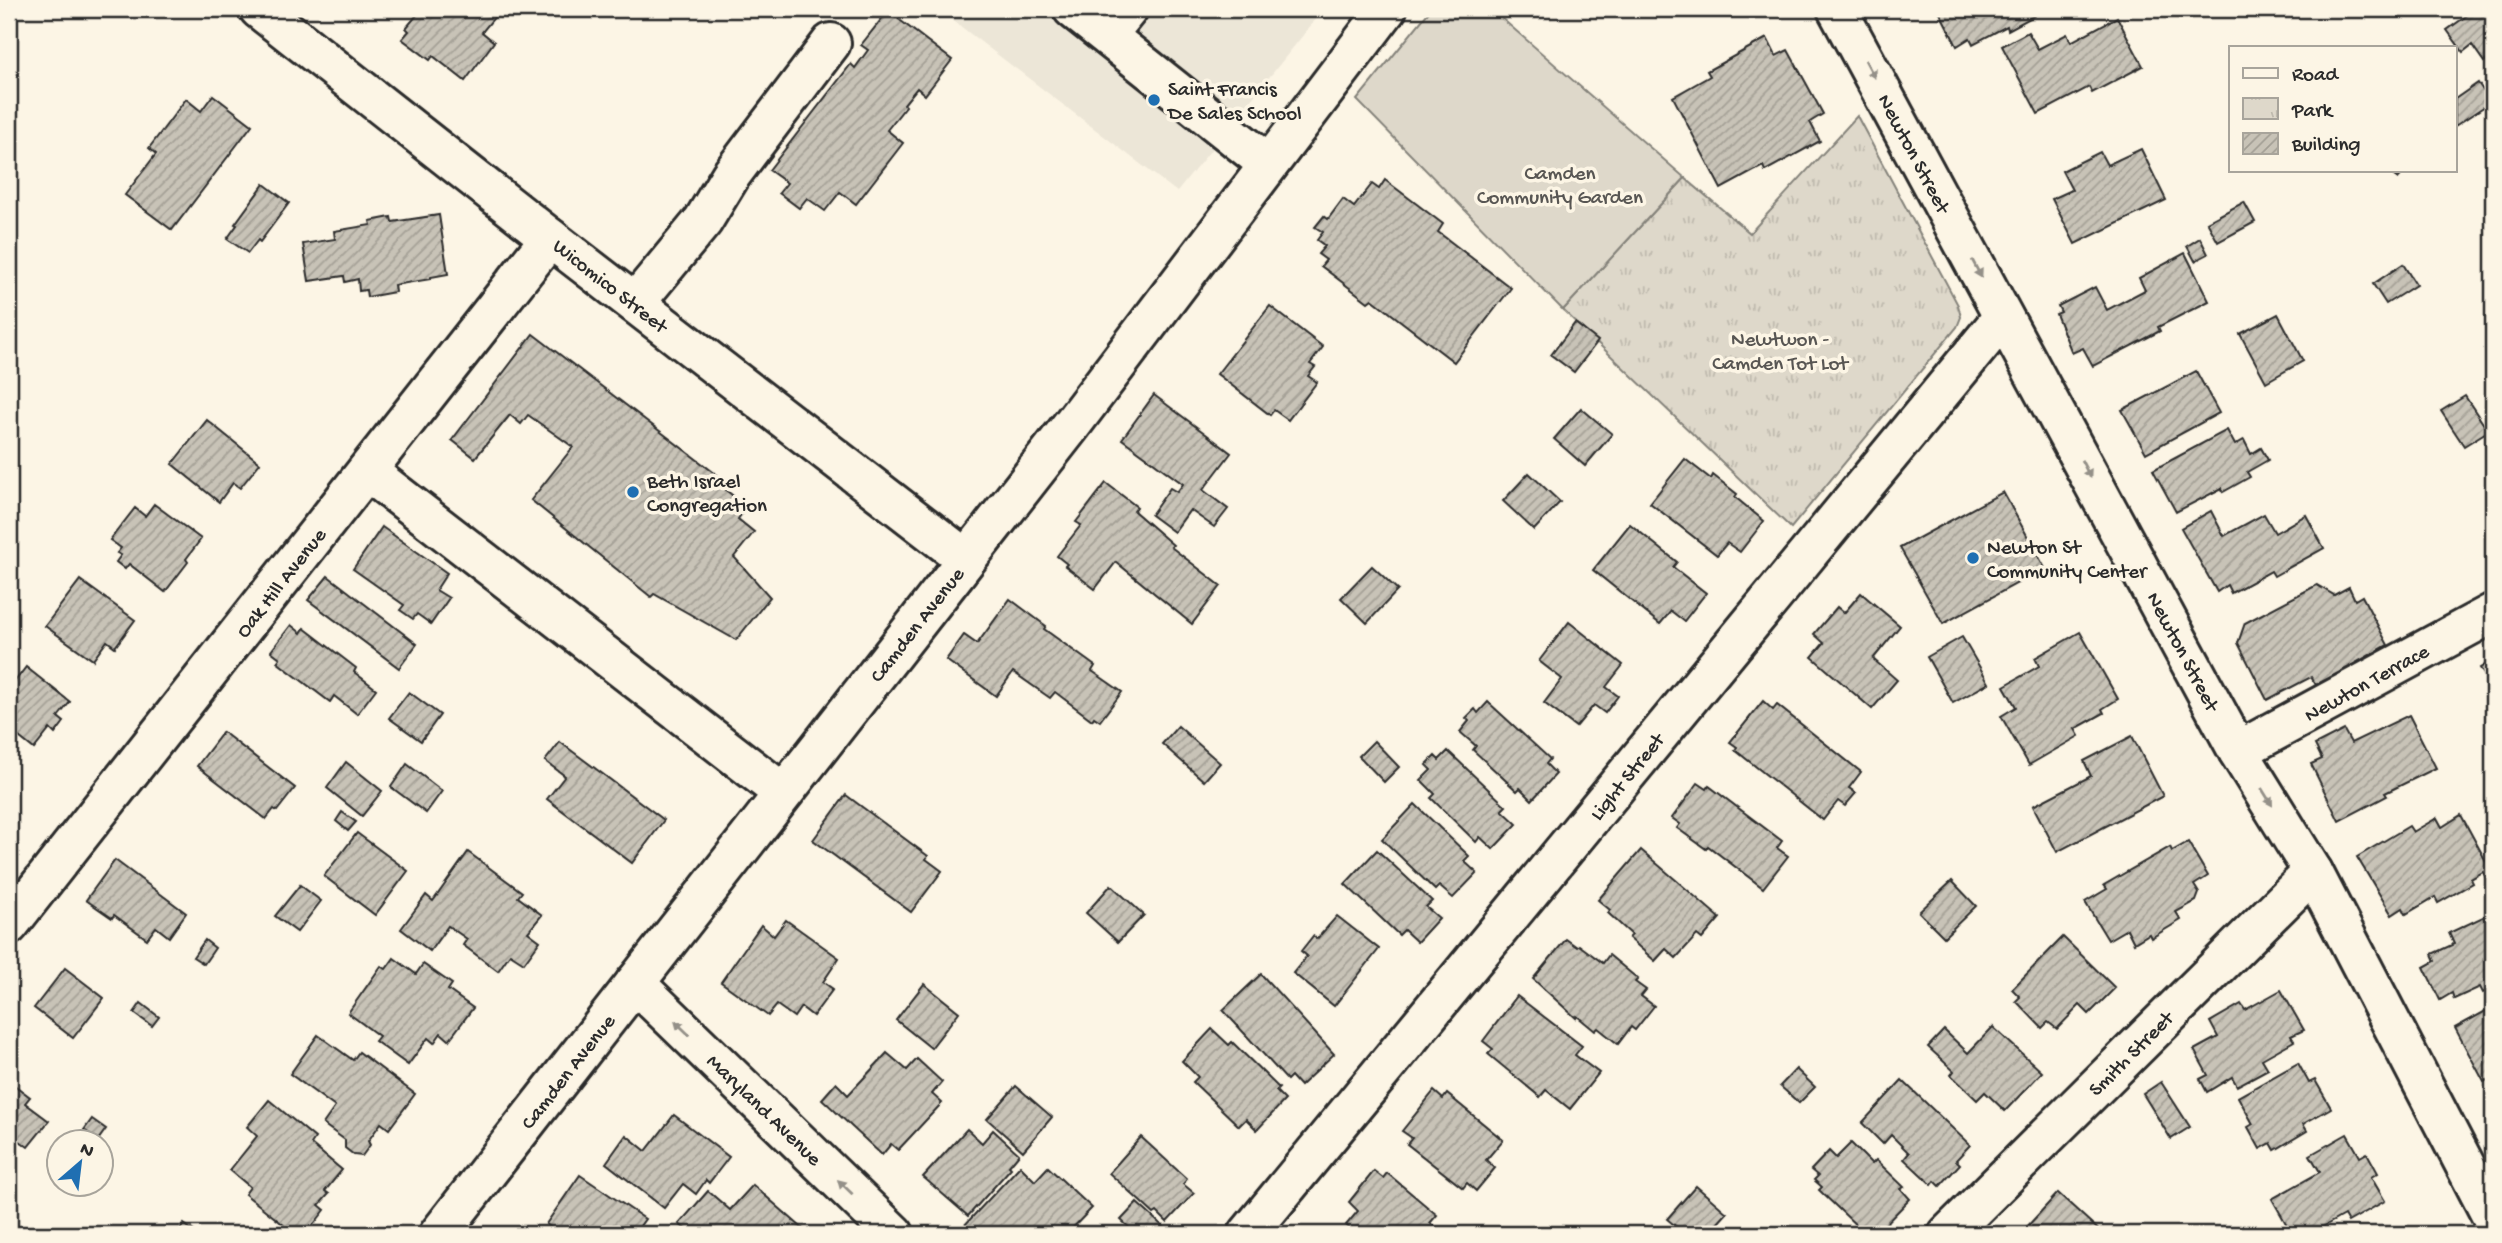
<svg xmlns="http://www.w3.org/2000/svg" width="2502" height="1243" font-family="'Gochi Hand',sans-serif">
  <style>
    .built { fill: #ece6d7 }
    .park { fill: url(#park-tufts); stroke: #84827a; stroke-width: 2 }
    .garden { fill: #ded8ca; stroke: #84827a; stroke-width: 2 }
    .building { fill: url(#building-hatch); stroke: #2b2b2b; stroke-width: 2 }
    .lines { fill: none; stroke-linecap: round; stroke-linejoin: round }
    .minor-casing { stroke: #2b2b2b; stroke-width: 44 }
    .minor { stroke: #fcf5e5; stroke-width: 38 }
    .oneway { fill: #949088 }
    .poi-dot { fill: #1f6fb2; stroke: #fcf5e5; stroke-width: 2.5 }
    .labels { text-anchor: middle; stroke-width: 7; stroke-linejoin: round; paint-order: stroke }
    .poi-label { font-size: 21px; fill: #2b2b2b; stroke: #fcf5e5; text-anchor: start }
    .street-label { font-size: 21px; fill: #2b2b2b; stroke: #fcf5e5 }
    .park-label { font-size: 21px; fill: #585653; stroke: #fcf5e5 }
  </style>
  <defs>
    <pattern id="park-tufts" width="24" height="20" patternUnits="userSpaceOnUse" patternTransform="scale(1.75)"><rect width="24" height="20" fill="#ded8ca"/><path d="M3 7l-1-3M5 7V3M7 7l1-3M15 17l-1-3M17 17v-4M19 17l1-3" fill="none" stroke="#bfbaae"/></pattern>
    <pattern id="building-hatch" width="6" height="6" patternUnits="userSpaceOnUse" patternTransform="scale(1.75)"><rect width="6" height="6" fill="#c8c3b7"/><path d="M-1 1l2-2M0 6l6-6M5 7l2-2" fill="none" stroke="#a39f95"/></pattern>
  </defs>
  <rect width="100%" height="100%" fill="#fcf5e5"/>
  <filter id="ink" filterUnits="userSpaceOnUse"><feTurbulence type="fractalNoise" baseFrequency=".0143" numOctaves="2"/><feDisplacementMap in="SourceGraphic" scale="14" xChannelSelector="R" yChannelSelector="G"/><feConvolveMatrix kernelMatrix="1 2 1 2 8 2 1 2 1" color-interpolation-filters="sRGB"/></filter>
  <g filter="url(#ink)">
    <polygon class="built" points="938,9 1324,9 1177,192"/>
    <polygon class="park" points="1857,116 1958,305 1961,317 1957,327 1791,528 1563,310 1685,178 1750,233"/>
    <polygon class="garden" points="1431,9 1491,9 1685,178 1563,310 1357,100"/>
    <g class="building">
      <polygon points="422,9 501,9 482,32 494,42 465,81 433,56 430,60 402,39 409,31 406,28"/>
      <polygon points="1938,9 2037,9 2031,12 2034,16 2008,30 2007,26 1973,44 1970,38 1957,46"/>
      <polygon points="2476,9 2493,9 2493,55 2484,62 2472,45 2463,52 2447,30"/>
      <polygon points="888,11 952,60 925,95 917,88 904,104 906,106 887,130 903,143 856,204 840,192 825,211 807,198 799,208 779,193 787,183 769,170 851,64 855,68 868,50 861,45"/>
      <polygon points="2117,17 2143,66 2092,93 2089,87 2038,114 2002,46 2028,32 2038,49 2067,34 2071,42"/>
      <polygon points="1767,38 1776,56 1788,50 1823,114 1810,122 1820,141 1765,171 1763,166 1721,189 1673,97 1710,76 1707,71"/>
      <polygon points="2478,83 2491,102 2455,126 2455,99"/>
      <polygon points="213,95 252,125 172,230 125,195 156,154 149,148 186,99 201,111"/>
      <polygon points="2141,149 2166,200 2075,244 2052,199 2072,190 2062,171 2100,152 2107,165"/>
      <polygon points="2386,170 2406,170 2398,179"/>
      <polygon points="1385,180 1443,224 1438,232 1511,288 1454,362 1372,299 1368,302 1321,266 1326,260 1318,254 1325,246 1317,240 1323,232 1315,227 1324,216 1328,219 1343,199 1354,207 1372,184 1379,189"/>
      <polygon points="264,184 289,203 260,242 258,240 248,253 227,239 237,225 235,224"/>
      <polygon points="2244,202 2255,222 2218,242 2207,222"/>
      <polygon points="439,215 448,274 431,277 431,279 394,285 395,292 367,297 366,290 359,291 358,279 345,282 344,276 309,281 303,244 335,239 334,231 371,225 370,221 391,217 392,222"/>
      <polygon points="2200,238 2208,254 2195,261 2187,246"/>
      <polygon points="2185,253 2209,301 2158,327 2160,331 2093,366 2083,348 2072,353 2056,314 2061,312 2058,306 2095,287 2107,310 2145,290 2139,278"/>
      <polygon points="2403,264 2416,285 2386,304 2373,284"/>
      <polygon points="1270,306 1323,347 1310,364 1315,367 1308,376 1317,382 1288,420 1274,410 1270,415 1217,374"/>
      <polygon points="2278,314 2303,361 2266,382 2240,334"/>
      <polygon points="1575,323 1598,341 1574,372 1551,355"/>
      <polygon points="533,334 721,478 717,483 747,507 738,519 754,532 734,557 770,597 736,640 654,594 651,597 531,500 573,447 528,415 521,424 510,415 475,458 452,440"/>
      <polygon points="2196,371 2219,413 2146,453 2122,410"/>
      <polygon points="1154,395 1231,453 1203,490 1228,509 1214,527 1190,510 1174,532 1151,515 1170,488 1177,492 1183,484 1122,439"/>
      <polygon points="2465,396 2488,431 2464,446 2441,411"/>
      <polygon points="1581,408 1612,434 1585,466 1554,439"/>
      <polygon points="207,420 260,463 240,488 233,483 219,502 172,464"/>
      <polygon points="2227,430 2235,445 2244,440 2251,454 2261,448 2268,460 2247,472 2250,477 2223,492 2222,488 2176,512 2153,470"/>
      <polygon points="1685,459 1711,479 1713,475 1737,494 1735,497 1764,521 1740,552 1727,543 1717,555 1650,503"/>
      <polygon points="1529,473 1560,502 1534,530 1503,501"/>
      <polygon points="1106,483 1137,507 1134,511 1173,545 1171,547 1221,586 1192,624 1116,562 1095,589 1065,566 1067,564 1057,556 1081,525 1076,522"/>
      <polygon points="2003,492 2045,568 1943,624 1900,548"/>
      <polygon points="154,504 201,539 186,559 188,562 165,592 129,564 125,569 116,562 121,555 117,553 121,548 110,540 135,508 145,516"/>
      <polygon points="2211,511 2224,536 2264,514 2275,533 2306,515 2324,548 2274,576 2271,571 2231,593 2227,585 2217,592 2181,528"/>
      <polygon points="1630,524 1677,562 1673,567 1706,593 1684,621 1671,611 1660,624 1593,570"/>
      <polygon points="382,527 447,573 436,590 449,598 431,624 417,614 413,619 400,610 404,605 353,569"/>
      <polygon points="1372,566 1398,590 1367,623 1341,598"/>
      <polygon points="328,576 417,644 399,668 308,600"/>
      <polygon points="80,580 135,620 115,647 107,641 93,660 45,626"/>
      <polygon points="2317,585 2334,595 2349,587 2355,600 2362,596 2388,645 2350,666 2352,669 2325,684 2324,681 2316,685 2311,677 2267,700 2238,643 2245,623"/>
      <polygon points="1861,593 1900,626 1873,659 1897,680 1872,709 1812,657 1824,643 1814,634 1837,607 1844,613"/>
      <polygon points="1010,599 1046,626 1044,629 1095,666 1092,671 1122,692 1100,721 1094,717 1092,720 1055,692 1050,698 1013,672 996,696 946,660 964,635 977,644"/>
      <polygon points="1569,622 1623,665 1606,687 1618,696 1605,713 1594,705 1576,727 1544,703 1562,679 1539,661"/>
      <polygon points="291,625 301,633 304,628 356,668 354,672 376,689 357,714 334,696 330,702 277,662 280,658 271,651"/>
      <polygon points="2080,632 2118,699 2102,709 2104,713 2075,729 2079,736 2029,765 2001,716 2016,707 2004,686 2039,666 2035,658"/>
      <polygon points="1962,637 1989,683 1953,703 1927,657"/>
      <polygon points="2493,660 2493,689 2480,668"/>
      <polygon points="26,667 70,702 58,717 64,722 55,734 50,729 34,749 9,729 9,689"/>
      <polygon points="409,692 440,715 421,741 389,718"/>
      <polygon points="1763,701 1773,710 1777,705 1861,772 1849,788 1856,793 1845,806 1838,801 1823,820 1735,750 1737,747 1730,742"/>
      <polygon points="1488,702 1550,759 1546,764 1556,774 1532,800 1520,788 1517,791 1473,750 1476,746 1460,732 1469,721 1466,718 1475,709 1478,713"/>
      <polygon points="2409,715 2436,768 2385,793 2387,796 2339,821 2311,764 2322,759 2315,745 2344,730 2351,743"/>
      <polygon points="1178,726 1220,763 1204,781 1162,744"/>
      <polygon points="223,732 295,788 277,811 274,809 266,819 197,766"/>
      <polygon points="2132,736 2163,796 2057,852 2033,806 2091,776 2084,761"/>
      <polygon points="1374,741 1399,767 1384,782 1359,756"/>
      <polygon points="560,742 664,820 632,863 547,799 565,776 545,761"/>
      <polygon points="1448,751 1506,806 1502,810 1517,824 1493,849 1480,837 1476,842 1431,798 1435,794 1421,780 1431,770 1426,765 1435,756 1439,760"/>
      <polygon points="346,762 382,791 362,816 327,788"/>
      <polygon points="407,764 442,791 426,813 391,787"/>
      <polygon points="1698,783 1707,789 1709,786 1782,841 1777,848 1788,856 1763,888 1708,846 1706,849 1677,828 1680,824 1672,818"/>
      <polygon points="846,795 928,856 926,859 942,871 911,912 813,840"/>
      <polygon points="1415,804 1469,856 1464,861 1477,873 1453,898 1439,886 1435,890 1382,839"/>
      <polygon points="342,812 356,822 348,831 336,821"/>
      <polygon points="2461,815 2493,874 2486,878 2483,872 2471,879 2473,883 2438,903 2435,897 2406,914 2403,908 2392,915 2357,857 2409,826 2413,832 2437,818 2442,827"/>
      <polygon points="357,833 408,871 375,915 324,876"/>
      <polygon points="2188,842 2208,876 2194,885 2199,893 2196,901 2176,912 2181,920 2151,938 2149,934 2134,943 2127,929 2108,940 2085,902 2107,889 2104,885 2170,847 2172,851"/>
      <polygon points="1377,850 1432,901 1426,907 1439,918 1417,942 1404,930 1399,935 1345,884"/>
      <polygon points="1641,850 1720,918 1702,939 1697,935 1676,958 1666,949 1655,961 1629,938 1632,935 1608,913 1610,910 1598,900"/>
      <polygon points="468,852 522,892 518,897 542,915 528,932 540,941 524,963 510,954 498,971 463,945 467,939 448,926 430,951 401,929 426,895 433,901"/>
      <polygon points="115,860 186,913 169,937 156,927 147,939 114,915 112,918 86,900"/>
      <polygon points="1952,881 1976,906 1944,937 1919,912"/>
      <polygon points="300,885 321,901 297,932 275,916"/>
      <polygon points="1111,885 1144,915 1118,942 1086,913"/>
      <polygon points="1337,916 1379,949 1334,1006 1293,973 1307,956 1301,951 1313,936 1317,939"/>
      <polygon points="2485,916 2493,935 2493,988 2483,993 2480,987 2454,999 2452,993 2440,1000 2424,967 2435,961 2432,954 2454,944 2449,933"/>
      <polygon points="786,920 839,958 823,982 833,989 813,1016 801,1007 794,1017 777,1005 768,1016 721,982 761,925 774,936"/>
      <polygon points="2063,937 2115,988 2089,1014 2080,1005 2057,1029 2048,1022 2042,1028 2016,1001 2020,997 2012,989"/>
      <polygon points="1566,939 1577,947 1579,945 1603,963 1609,955 1638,979 1635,982 1646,990 1641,996 1654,1006 1635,1030 1631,1027 1618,1044 1598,1028 1595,1031 1577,1016 1576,1018 1533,979"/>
      <polygon points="205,940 215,948 204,964 193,957"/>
      <polygon points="394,958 416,974 423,964 452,984 448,990 473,1008 449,1040 441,1033 434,1043 428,1038 408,1065 375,1041 379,1036 348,1013 381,966 386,969"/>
      <polygon points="65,968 104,998 73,1038 34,1008"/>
      <polygon points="1261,974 1334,1054 1300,1086 1291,1076 1287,1080 1223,1010"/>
      <polygon points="924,984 959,1012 931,1048 896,1020"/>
      <polygon points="2281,990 2304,1030 2291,1036 2294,1041 2262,1059 2268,1069 2237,1086 2232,1077 2207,1092 2200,1079 2208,1075 2194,1050 2218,1037 2210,1022 2241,1004 2245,1010"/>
      <polygon points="1517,996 1582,1046 1575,1055 1599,1073 1570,1109 1546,1090 1540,1097 1488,1054 1493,1049 1483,1041"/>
      <polygon points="141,1003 159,1017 152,1026 134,1013"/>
      <polygon points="2493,1007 2493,1077 2484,1082 2455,1028"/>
      <polygon points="1993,1027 2042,1072 2005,1111 1985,1092 1977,1100 1951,1075 1954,1071 1928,1047 1944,1030 1968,1053"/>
      <polygon points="1212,1029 1229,1045 1232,1042 1279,1088 1276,1091 1285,1100 1257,1130 1246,1119 1239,1126 1193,1082 1198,1077 1182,1061"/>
      <polygon points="318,1035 353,1060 359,1052 415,1094 389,1129 381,1123 368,1141 370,1145 362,1156 354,1155 345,1148 345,1140 323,1124 335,1107 290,1074"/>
      <polygon points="887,1053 907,1070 917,1059 942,1082 932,1094 942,1103 898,1150 891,1144 882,1155 822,1099 836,1083 848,1095"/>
      <polygon points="2298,1063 2309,1083 2315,1080 2331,1108 2303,1124 2307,1131 2275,1150 2271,1143 2260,1149 2248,1127 2253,1124 2238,1097"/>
      <polygon points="1796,1069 1815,1087 1799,1103 1780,1086"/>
      <polygon points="1902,1080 1970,1145 1956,1160 1960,1164 1940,1186 1935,1181 1932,1185 1904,1159 1909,1153 1891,1135 1883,1144 1862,1123"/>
      <polygon points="9,1081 30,1097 25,1103 49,1121 28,1147 9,1133"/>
      <polygon points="2161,1082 2190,1127 2171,1139 2143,1094"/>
      <polygon points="1016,1086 1052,1117 1023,1151 987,1119"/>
      <polygon points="1434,1091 1443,1099 1447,1094 1503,1140 1486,1160 1495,1168 1476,1191 1467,1183 1463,1188 1407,1144 1412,1138 1402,1131"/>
      <polygon points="269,1100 315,1138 311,1144 342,1170 325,1191 329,1194 319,1205 325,1210 306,1234 295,1234 245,1194 250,1187 230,1170 257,1136 247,1127"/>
      <polygon points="674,1115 729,1157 709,1183 706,1180 696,1194 683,1184 664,1208 606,1163 626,1135 646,1151"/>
      <polygon points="92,1119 106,1129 98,1140 84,1130"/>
      <polygon points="967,1129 982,1143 993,1130 1019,1154 1009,1166 1011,1168 968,1216 923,1177"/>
      <polygon points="2347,1134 2360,1157 2367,1153 2378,1173 2371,1177 2385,1201 2348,1222 2344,1215 2310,1234 2292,1234 2272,1199 2320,1172 2310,1155"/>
      <polygon points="1141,1137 1187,1179 1183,1184 1194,1193 1167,1222 1157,1212 1154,1214 1109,1173"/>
      <polygon points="1851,1143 1872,1164 1876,1160 1904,1187 1901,1189 1910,1199 1876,1234 1872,1234 1863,1226 1860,1229 1819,1190 1822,1187 1814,1180 1818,1176 1811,1170 1829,1151 1836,1158"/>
      <polygon points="1020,1166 1035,1181 1048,1167 1092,1208 1067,1234 969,1234 962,1228"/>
      <polygon points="1374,1171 1383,1178 1387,1173 1437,1215 1430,1223 1438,1230 1435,1234 1357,1234 1346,1225 1358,1211 1349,1202"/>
      <polygon points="580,1175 645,1219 640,1226 652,1234 555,1234 557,1232 546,1224"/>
      <polygon points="753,1185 809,1234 692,1234 679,1224 708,1191 730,1210"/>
      <polygon points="1696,1186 1727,1213 1708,1234 1685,1234 1667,1219"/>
      <polygon points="2058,1193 2103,1234 2029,1234 2024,1230"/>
      <polygon points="1137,1203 1167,1230 1163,1234 1136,1234 1121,1220"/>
      <polygon points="184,1224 198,1234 177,1234"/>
    </g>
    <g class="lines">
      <defs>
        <g id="minor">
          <polyline points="259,9 550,238 966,559"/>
          <polyline points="1073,9 1268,164"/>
          <polyline points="1837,9 2238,751 2313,872 2493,1219"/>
          <polyline points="1107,35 1128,9"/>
          <polyline points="635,303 703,221 731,175 831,43"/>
          <polyline points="367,471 783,793"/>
          <polyline points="2238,751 2493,613"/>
          <polyline points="9,925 550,238"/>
          <polyline points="635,983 894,1234"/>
          <polyline points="439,1234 1070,427 1387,9"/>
          <polyline points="1248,1234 2003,317"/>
          <polyline points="1948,1234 2313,872"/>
        </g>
      </defs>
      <use href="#minor" class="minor-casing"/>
      <use href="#minor" class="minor"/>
    </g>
    <defs><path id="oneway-solid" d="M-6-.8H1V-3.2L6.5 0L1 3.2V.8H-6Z" transform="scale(1.75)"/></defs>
    <g class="oneway">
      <use href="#oneway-solid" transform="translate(1870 69) rotate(62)"/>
      <use href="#oneway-solid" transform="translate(1977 269) rotate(62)"/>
      <use href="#oneway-solid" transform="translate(2086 469) rotate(62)"/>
      <use href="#oneway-solid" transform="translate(2267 797) rotate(58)"/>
      <use href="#oneway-solid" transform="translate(682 1028) rotate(-136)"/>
      <use href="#oneway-solid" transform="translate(845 1187) rotate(-136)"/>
    </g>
  </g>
  <g class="poi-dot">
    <circle cx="1154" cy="100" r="7"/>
    <circle cx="633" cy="492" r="7"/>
    <circle cx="1973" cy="558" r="7"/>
  </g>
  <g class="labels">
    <g class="poi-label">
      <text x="1168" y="95">Saint Francis<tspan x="1168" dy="24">De Sales School</tspan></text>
      <text x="647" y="487">Beth Israel<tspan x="647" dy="24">Congregation</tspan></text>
      <text x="1987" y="553">Newton St<tspan x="1987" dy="24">Community Center</tspan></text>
    </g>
    <g class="street-label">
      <text transform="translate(1915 153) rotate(62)" y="7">Newton Street</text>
      <text transform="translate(611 285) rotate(38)" y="7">Wicomico Street</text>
      <text transform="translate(280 582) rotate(-52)" y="7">Oak Hill Avenue</text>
      <text transform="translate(916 624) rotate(-52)" y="7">Camden Avenue</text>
      <text transform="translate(2184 651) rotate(62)" y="7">Newton Street</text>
      <text transform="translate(2366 682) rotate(-29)" y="7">Newton Terrace</text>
      <text transform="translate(1626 776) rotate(-51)" y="7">Light Street</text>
      <text transform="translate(2130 1053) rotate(-45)" y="7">Smith Street</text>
      <text transform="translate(567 1071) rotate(-52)" y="7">Camden Avenue</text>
      <text transform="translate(765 1109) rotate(44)" y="7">Maryland Avenue</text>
    </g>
    <g class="park-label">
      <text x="1560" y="179">Camden<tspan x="1560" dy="24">Community Garden</tspan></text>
      <text x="1780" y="345">Newtwon -<tspan x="1780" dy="24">Camden Tot Lot</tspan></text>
    </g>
  </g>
  <rect width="2502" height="1243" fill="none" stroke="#fcf5e5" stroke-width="35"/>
  <rect x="18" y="18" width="2467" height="1208" fill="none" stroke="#2b2b2b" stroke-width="2.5" filter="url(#ink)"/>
  <rect x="2229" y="46" width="228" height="126" fill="#fcf5e5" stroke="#a8a49b" stroke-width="2"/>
  <rect x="2243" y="68" width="35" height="10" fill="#fcf5e5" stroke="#a8a49b" stroke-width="2"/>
  <text x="2292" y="80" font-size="21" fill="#2b2b2b">Road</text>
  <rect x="2243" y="98" width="35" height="21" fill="url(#park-tufts)" stroke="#a8a49b" stroke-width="2"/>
  <text x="2292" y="116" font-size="21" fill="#2b2b2b">Park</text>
  <rect x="2243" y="133" width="35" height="21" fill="url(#building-hatch)" stroke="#a8a49b" stroke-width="2"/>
  <text x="2292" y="150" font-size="21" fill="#2b2b2b">Building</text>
  <g transform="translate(80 1163) rotate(28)"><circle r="33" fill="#fcf5e5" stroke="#a8a49b" stroke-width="2"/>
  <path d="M0-5L12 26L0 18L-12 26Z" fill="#1f6fb2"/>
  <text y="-10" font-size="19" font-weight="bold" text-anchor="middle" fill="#2b2b2b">N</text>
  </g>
</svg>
